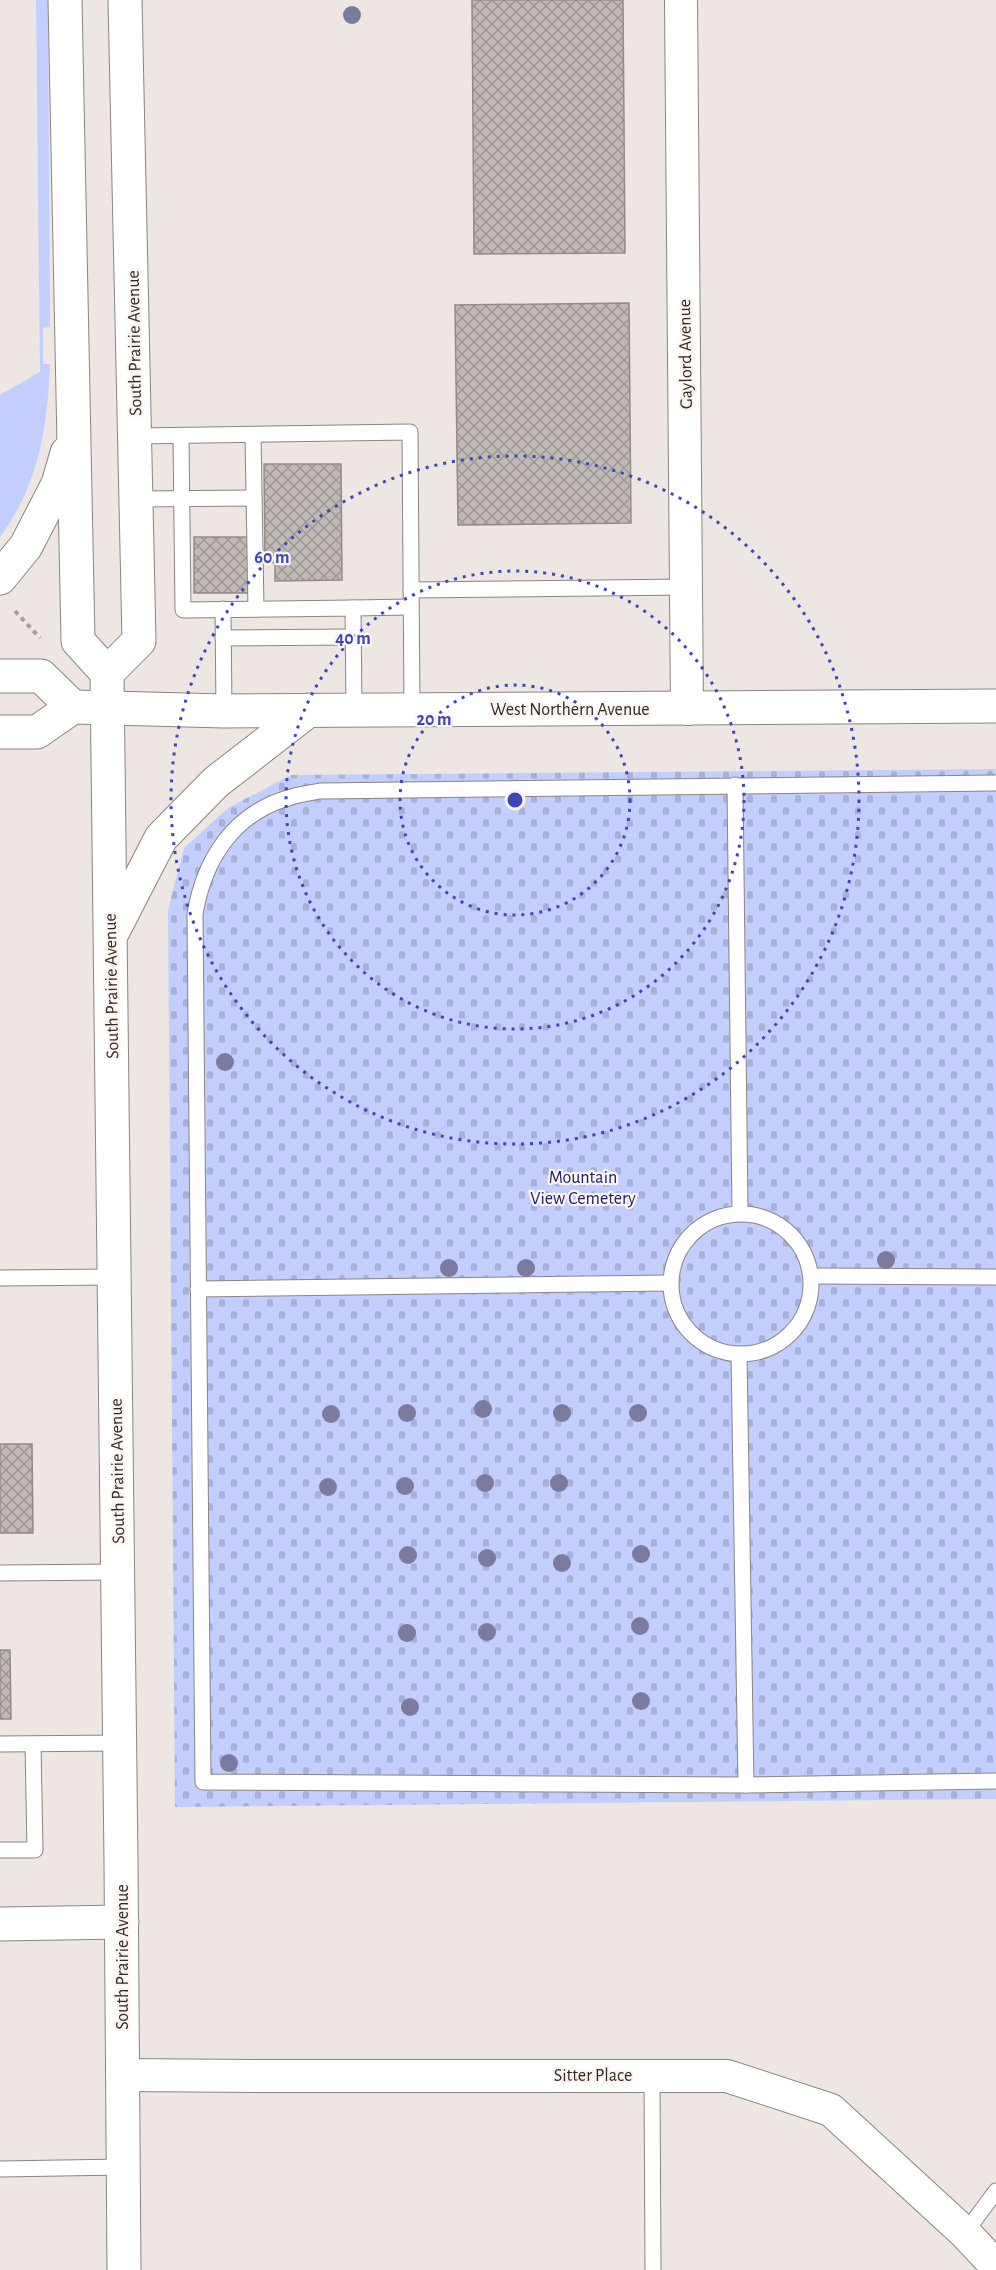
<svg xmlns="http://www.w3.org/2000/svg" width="996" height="2270" font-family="'Alegreya Sans',sans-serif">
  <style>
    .green { fill: #c1cefe }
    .cemetery { fill: url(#cemetery-stones) }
    .building { fill: url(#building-cross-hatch); stroke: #928c88; stroke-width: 1.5 }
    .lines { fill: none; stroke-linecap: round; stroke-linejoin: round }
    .lane-casing { stroke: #8b8581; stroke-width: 17 }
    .street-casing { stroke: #8b8581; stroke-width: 34 }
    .secondary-casing { stroke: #8b8581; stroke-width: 35 }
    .primary-casing { stroke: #8b8581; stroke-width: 35 }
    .path { stroke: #a49e9b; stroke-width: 4; stroke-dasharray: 4.5 4.5; stroke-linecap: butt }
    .lane { stroke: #fff; stroke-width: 15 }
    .street { stroke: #fff; stroke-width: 32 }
    .secondary { stroke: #fff; stroke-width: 33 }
    .primary { stroke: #fff; stroke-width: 33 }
    .tree { fill: #7b7a9f }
    .ring { fill: none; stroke: #3d46ba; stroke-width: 3; stroke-dasharray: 3 6 }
    .labels { text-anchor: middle; stroke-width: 4.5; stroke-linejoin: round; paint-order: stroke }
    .street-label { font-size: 18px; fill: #2e2b29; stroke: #fbf4f0 }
    .park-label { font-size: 18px; fill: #1d2268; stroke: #fbf4f0 }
    .centre { fill: #3d46ba; stroke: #fbf4f0; stroke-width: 3 }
    .ring-label { font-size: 18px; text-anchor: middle; font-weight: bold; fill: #3d46ba; stroke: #fbf4f0; stroke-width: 4.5; stroke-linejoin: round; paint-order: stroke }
  </style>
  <defs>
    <pattern id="cemetery-stones" width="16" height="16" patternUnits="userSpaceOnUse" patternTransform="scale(1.5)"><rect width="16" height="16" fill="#c1cefe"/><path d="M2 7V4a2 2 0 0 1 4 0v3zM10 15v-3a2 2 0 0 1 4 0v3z" fill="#a6b1da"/></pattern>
    <pattern id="building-cross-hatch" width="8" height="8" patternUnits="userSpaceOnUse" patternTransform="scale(1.5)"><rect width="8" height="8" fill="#c0b9b5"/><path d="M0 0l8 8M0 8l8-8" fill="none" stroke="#9c9793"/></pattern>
  </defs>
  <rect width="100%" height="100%" fill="#ede6e2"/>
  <path class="green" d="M36 0H48L50 327 43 328V364H50C47 429 39 484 0 537V395L40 372Z"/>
  <polygon class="cemetery" points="996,769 996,1799 175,1807 168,910 184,848 228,808 291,775"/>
  <g class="building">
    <polygon points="472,0 623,0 625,253 474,254"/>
    <polygon points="629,303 631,523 458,525 455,305"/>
    <polygon points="264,464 341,464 342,580 275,581 275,563 265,563"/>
    <rect x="194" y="537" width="57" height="56"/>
    <polygon points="0,1444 32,1444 33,1533 0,1533"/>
    <polygon points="0,1650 10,1650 11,1719 0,1719"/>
  </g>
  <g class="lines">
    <defs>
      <g id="lane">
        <polyline points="253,435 256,609"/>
        <polyline points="136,436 410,432 412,710"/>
        <polyline points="181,436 183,610 353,608 354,710"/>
        <polyline points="138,499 254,498"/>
        <polyline points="411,590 687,587"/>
        <polyline points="353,608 411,607"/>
        <polyline points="223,609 224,711"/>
        <polyline points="223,638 353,637"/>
        <path d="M996 783 320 791C310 793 298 794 288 798 233 814 204 860 195 914L203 1782 746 1785 996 1781"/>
        <polyline points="735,785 740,1213"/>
        <circle cx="741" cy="1284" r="70"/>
        <polyline points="811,1276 996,1277"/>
        <polyline points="0,1278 115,1277"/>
        <polyline points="198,1289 669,1283"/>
        <polyline points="739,1355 746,1785"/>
        <polyline points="0,1573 118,1572"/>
        <polyline points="0,1744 120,1743"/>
        <polyline points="0,1850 35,1850 33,1744"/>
        <polyline points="652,2075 653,2270"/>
        <polyline points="0,2169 123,2167"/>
        <polyline points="965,2233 996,2191"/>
      </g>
      <g id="street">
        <polyline points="681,0 687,709"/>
        <polyline points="122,2075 272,2076 727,2076 831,2110 965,2233 996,2266"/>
      </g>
      <g id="secondary">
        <polyline points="65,0 78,641 107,673 121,1862 124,2270"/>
        <polyline points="0,578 26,546 58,484 67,453"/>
        <polyline points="107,673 139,641 125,0"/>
        <polyline points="112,933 161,838 216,782 309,710"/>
        <polyline points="0,1924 122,1922"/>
      </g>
      <g id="primary">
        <polyline points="0,676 41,676 73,707"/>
        <polyline points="0,732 37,732 73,707 224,711 996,706"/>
      </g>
    </defs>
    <use href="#lane" class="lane-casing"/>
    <use href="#street" class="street-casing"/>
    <use href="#secondary" class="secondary-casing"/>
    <use href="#primary" class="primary-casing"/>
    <polyline class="path" points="15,611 40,638"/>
    <use href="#lane" class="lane"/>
    <use href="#street" class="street"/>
    <use href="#secondary" class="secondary"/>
    <use href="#primary" class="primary"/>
  </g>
  <g class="tree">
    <circle cx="352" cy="15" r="9"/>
    <circle cx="225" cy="1062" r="9"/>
    <circle cx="886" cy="1260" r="9"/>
    <circle cx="449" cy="1268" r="9"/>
    <circle cx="526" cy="1268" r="9"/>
    <circle cx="483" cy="1409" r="9"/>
    <circle cx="407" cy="1413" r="9"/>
    <circle cx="562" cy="1413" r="9"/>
    <circle cx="638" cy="1413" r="9"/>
    <circle cx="331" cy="1414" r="9"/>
    <circle cx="485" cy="1483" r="9"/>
    <circle cx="559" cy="1483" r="9"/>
    <circle cx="405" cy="1486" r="9"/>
    <circle cx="328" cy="1487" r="9"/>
    <circle cx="641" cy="1554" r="9"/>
    <circle cx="408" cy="1555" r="9"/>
    <circle cx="487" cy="1558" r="9"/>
    <circle cx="562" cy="1563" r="9"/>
    <circle cx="640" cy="1626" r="9"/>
    <circle cx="487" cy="1632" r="9"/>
    <circle cx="407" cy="1633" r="9"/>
    <circle cx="641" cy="1701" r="9"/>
    <circle cx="410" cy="1707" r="9"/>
    <circle cx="229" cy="1763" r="9"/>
  </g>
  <g class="ring">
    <circle cx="515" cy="800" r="115"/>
    <circle cx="515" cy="800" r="229"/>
    <circle cx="515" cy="800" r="344"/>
  </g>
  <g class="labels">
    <g class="street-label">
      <text transform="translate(134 343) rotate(-91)" y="6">South Prairie Avenue</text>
      <text transform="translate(685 354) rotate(-91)" y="6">Gaylord Avenue</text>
      <text x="570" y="715">West Northern Avenue</text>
      <text transform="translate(111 986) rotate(-91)" y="6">South Prairie Avenue</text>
      <text transform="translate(117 1471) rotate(-91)" y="6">South Prairie Avenue</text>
      <text transform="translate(122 1957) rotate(-90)" y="6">South Prairie Avenue</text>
      <text x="593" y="2081">Sitter Place</text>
    </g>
    <g class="park-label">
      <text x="583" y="1183">Mountain<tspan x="583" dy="21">View Cemetery</tspan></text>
    </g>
  </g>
  <circle cx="515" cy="800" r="9" class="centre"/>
  <g class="ring-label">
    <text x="272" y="563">60 m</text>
    <text x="353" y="644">40 m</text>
    <text x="434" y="725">20 m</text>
  </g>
</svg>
